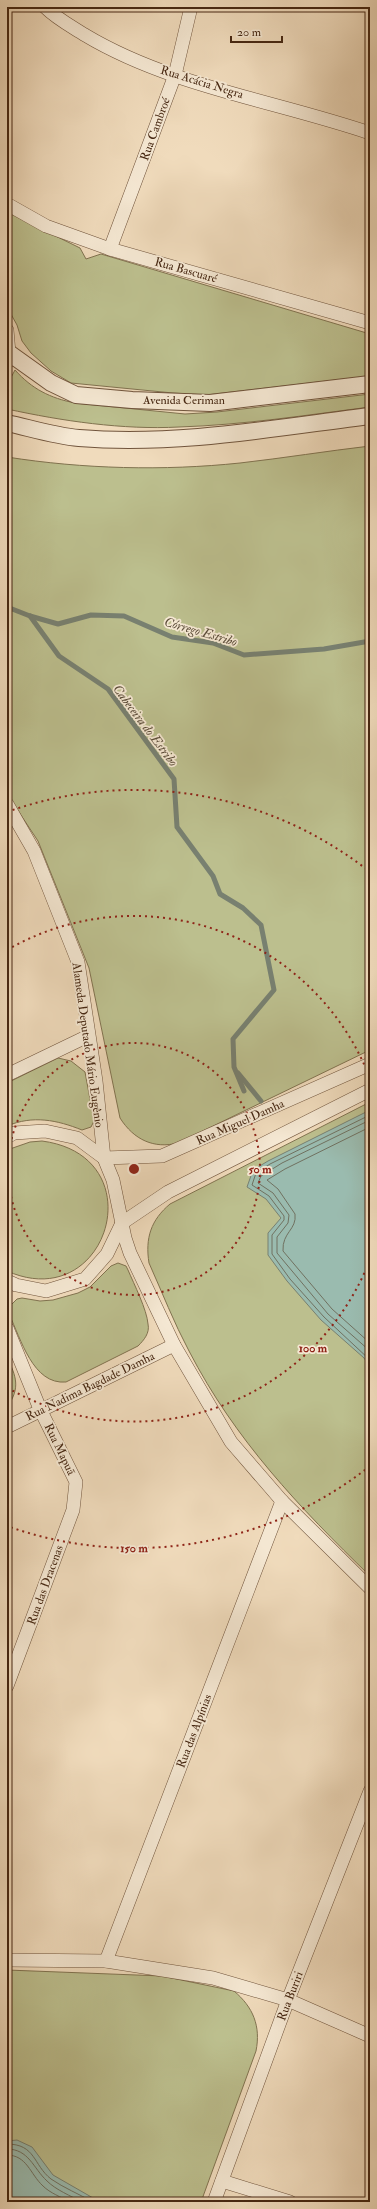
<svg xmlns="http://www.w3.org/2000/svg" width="377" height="2209" font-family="'IM FELL Double Pica',serif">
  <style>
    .green { fill: #bcbf8e; stroke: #817350 }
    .water { fill: #9abbaf; stroke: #788070 }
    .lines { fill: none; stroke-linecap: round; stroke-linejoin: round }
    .shore { stroke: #707160; stroke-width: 1 }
    .stream { stroke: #788070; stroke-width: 5 }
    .minor-casing { stroke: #70543c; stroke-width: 14 }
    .tertiary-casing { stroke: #70543c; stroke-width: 18 }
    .minor { stroke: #f5e8d3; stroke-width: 13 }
    .tertiary { stroke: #f5e8d3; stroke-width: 16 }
    .ring { fill: none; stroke: #8f2418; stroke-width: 2; stroke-dasharray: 2 4 }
    .labels { text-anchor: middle; stroke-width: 3.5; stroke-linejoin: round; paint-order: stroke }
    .street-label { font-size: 12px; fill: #462712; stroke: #f5e8d3 }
    .water-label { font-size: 13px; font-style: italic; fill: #5b4c39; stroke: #f5e8d3 }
    .centre { fill: #8f2418; stroke: #f5e8d3; stroke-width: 2 }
    .ring-label { font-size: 12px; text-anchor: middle; font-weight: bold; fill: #8f2418; stroke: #f5e8d3; stroke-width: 3.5; stroke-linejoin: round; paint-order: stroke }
  </style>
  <rect width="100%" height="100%" fill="#f0dbbc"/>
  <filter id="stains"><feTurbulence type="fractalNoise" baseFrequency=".005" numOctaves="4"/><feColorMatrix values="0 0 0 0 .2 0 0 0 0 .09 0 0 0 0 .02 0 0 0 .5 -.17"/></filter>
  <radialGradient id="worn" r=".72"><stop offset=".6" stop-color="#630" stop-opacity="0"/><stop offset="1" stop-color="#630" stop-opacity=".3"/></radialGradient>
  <g class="green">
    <polygon points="7,212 80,248 86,259 101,254 370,334 370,376 206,395 173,393 71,383 51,371 31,353 22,341 17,325 7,307"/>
    <path d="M15 370C32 389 50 398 75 403L185 414 217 412 370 394V407C307 415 243 425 179 427 123 430 62 421 7 409V385Z"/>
    <path d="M370 446V1050L178 1143C154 1149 134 1140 120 1118L89 968 38 841 7 794V457C83 469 164 471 240 463 284 458 327 451 370 446Z"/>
    <path d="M58 1058 71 1061 85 1072 94 1121 91 1127 82 1130C57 1120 33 1115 7 1126V1083Z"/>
    <path d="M370 1102V1576C299 1507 235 1440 189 1351 174 1323 162 1292 149 1263 145 1238 151 1220 170 1204Z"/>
    <path d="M42 1141C156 1156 108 1316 7 1271V1150L30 1142Z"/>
    <path d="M118 1263 126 1266 128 1270C134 1284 147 1310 148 1324 150 1333 144 1340 138 1346L66 1382C33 1385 21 1339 9 1314L10 1306 17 1299 22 1298 40 1301 53 1300 78 1293 90 1287 111 1266Z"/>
    <path d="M7 1357C16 1376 21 1388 7 1407Z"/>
    <path d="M7 1970 162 1976 234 1991C253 2007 261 2026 256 2051L201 2202H7Z"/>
  </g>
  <g class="water">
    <polygon points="370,1110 370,1367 364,1358 321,1320 287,1281 268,1255 268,1233 281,1218 266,1199 247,1187 253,1170 268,1161"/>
    <polygon points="17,2140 32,2147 53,2175 100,2202 7,2202 7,2141"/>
  </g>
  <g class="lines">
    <g class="shore">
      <polyline points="370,1115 270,1164 256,1173 252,1185 269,1196 284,1216 284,1220 272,1235 272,1254 290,1279 324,1317 370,1360"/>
      <polyline points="370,1120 282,1163 261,1176 258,1183 273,1193 289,1215 288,1223 277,1237 277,1253 328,1314 370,1351"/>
      <path d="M370 1127 285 1169 267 1180 278 1189 295 1214C297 1230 282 1232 283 1251L332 1309 370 1343"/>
      <path d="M7 2144C36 2144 33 2165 51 2179 64 2188 79 2194 93 2202"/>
      <path d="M7 2149C29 2149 33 2168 47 2181 56 2190 71 2196 82 2202"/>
      <path d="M7 2155C27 2155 30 2174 43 2186 50 2193 61 2197 70 2202"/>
    </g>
    <g class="stream">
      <polyline points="7,607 30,616 58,624 91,615 124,616 172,637 213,643 244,655 324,649 370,641"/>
      <polyline points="30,616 59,656 108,689 174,779 177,827 213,876 220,894 243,908 261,925 274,990 233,1039 234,1067 244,1091"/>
      <polyline points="238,1073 261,1101"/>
    </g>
    <defs>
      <g id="minor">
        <path d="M45 7C57 19 71 26 85 35 170 86 276 101 370 133"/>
        <polyline points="7,204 46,226 110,249 370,323"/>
        <polyline points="110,249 175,75 191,7"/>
        <polyline points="7,330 9,353 7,362"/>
        <polyline points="7,804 34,851 78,962 96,1081 104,1158"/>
        <polyline points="7,1075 88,1036"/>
        <polyline points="7,1137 14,1133 45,1131 77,1138 104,1158 113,1180 125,1238 130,1253 174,1345 231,1442 282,1501 370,1588"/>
        <polyline points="104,1158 162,1156 370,1064"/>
        <polyline points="7,1281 16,1285 46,1291 85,1279 107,1254 122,1223 168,1192 370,1090"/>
        <polyline points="7,1328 40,1409 76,1482 73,1510 7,1686"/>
        <polyline points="7,1427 174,1345"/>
        <polyline points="7,1960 106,1961 213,1978 288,2000 370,2036"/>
        <polyline points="106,1961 282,1501"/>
        <polyline points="222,2181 290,2202"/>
        <polyline points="214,2202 288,2000 370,1791"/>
      </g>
      <g id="tertiary">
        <polyline points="9,353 51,383 76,395 132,400 210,403 370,384"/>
        <path d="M7 423C30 428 55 436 79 438 176 446 274 428 370 416"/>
      </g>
    </defs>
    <use href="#minor" class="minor-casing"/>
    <use href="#tertiary" class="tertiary-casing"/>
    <use href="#minor" class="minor"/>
    <use href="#tertiary" class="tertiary"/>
  </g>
  <g class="ring">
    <circle cx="134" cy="1169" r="126"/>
    <path d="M369 1262A253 253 0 0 1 8 1388M7 950A253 253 0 0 1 369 1076"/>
    <path d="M370 1466A379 379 0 0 1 7 1526M7 812A379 379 0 0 1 370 872"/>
  </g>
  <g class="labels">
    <g class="street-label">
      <text transform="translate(202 82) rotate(17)" y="4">Rua Acácia Negra</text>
      <text transform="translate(155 129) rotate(-70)" y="4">Rua Cambroé</text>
      <text transform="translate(186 270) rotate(16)" y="4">Rua Bascuaré</text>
      <text x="184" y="404">Avenida Ceriman</text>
      <text transform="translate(88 1045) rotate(82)" y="4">Alameda Deputado Mário Eugênio</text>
      <text transform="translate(240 1122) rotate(-24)" y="4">Rua Miguel Damha</text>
      <text transform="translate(90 1386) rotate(-26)" y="4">Rua Nadima Bagdade Damha</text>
      <text transform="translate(60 1449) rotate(64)" y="4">Rua Mapuã</text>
      <text transform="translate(45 1585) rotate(-70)" y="4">Rua das Dracenas</text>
      <text transform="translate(194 1731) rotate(-69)" y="4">Rua das Alpínias</text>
      <text transform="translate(290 1996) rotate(-69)" y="4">Rua Buriri</text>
    </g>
    <g class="water-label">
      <text transform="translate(201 631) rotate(16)" y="5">Córrego Estribo</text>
      <text transform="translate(146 725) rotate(53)" y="5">Cabeceira do Estribo</text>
    </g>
  </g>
  <circle cx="134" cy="1169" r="6" class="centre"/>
  <g class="ring-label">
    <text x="260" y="1173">50 m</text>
    <text x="313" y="1352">100 m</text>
    <text x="134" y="1552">150 m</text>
  </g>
  <rect width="377" height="2209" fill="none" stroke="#f0dbbc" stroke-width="24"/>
  <rect x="8" y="8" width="361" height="2193" fill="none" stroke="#462712" stroke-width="2"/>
  <rect x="12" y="12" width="353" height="2185" fill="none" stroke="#462712"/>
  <path d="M231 36v6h51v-6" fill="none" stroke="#462712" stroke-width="2"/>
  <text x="237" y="36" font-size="12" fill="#462712" stroke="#f5e8d3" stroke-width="3" paint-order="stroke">20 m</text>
  <rect width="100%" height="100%" filter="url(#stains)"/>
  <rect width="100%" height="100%" fill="url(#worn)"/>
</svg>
